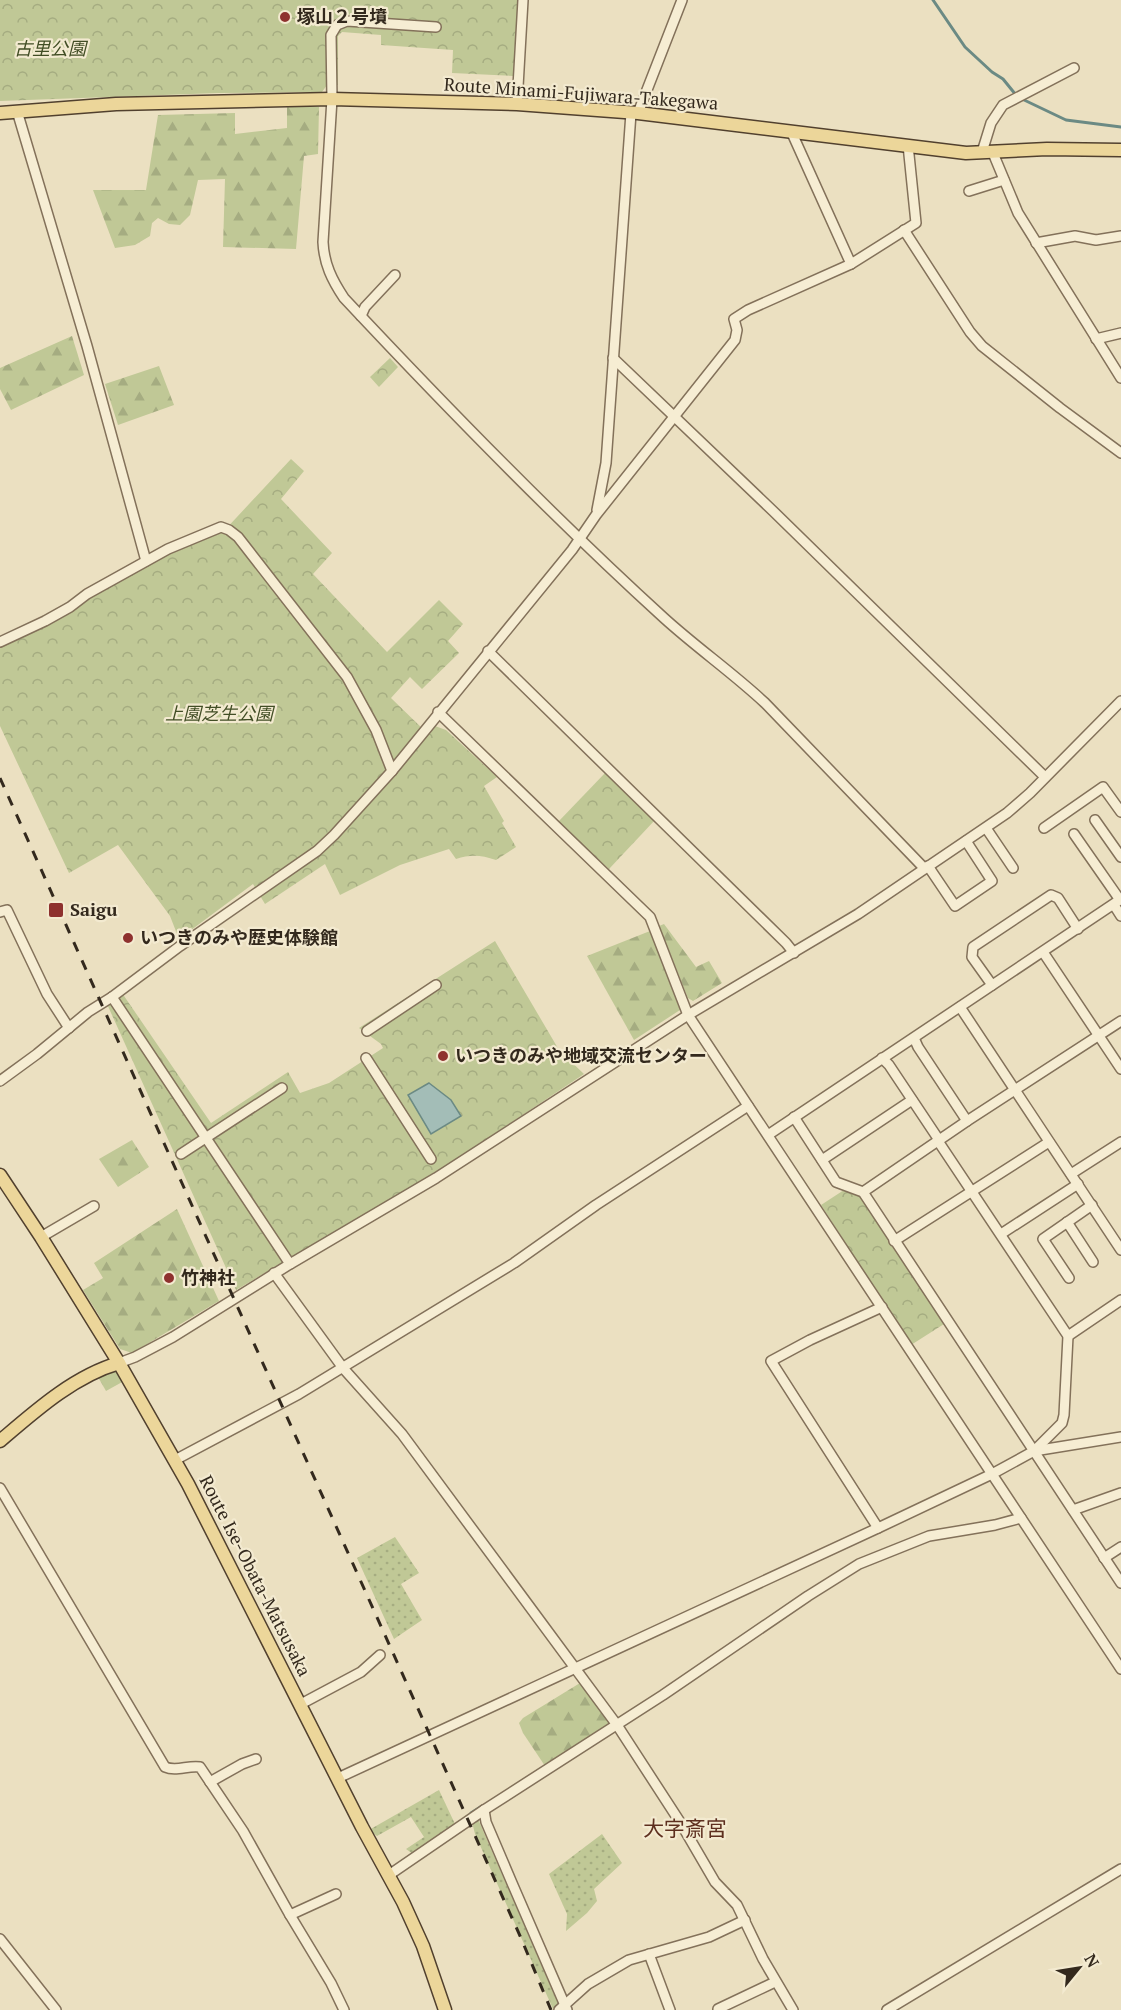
<svg xmlns="http://www.w3.org/2000/svg" width="1121" height="2010" font-family="'PT Serif','Noto Sans JP',serif">
  <style>
    .grass { fill: url(#grass-dots) }
    .forest { fill: url(#forest-firs) }
    .park { fill: url(#park-crowns) }
    .water { fill: #a3bdb7; stroke: #6b8a84; stroke-width: 1.5 }
    .lines { fill: none; stroke-linecap: round; stroke-linejoin: round }
    .stream { stroke: #6b8a84; stroke-width: 3 }
    .minor-casing { stroke: #83715a; stroke-width: 12 }
    .major-casing { stroke: #51402e; stroke-width: 15 }
    .minor { stroke: #f6edd3; stroke-width: 9 }
    .major { stroke: #ecd69a; stroke-width: 12 }
    .rail { stroke: #33291d; stroke-width: 3; stroke-dasharray: 10 10; stroke-linecap: butt }
    .poi-dot { fill: #8e312e; stroke: #f3ead0; stroke-width: 2 }
    .labels { text-anchor: middle; stroke-width: 4.5; stroke-linejoin: round; paint-order: stroke }
    .poi-label { font-size: 18px; font-weight: bold; fill: #33291d; stroke: #f3ead0; text-anchor: start }
    .park-label { font-size: 18px; font-style: italic; fill: #424e25; stroke: #f3ead0 }
    .street-label { font-size: 18px; fill: #33291d; stroke: #f3ead0 }
    .quarter-label { font-size: 21px; fill: #5d2f1f; stroke: #f3ead0 }
  </style>
  <defs>
    <pattern id="grass-dots" width="8" height="8" patternUnits="userSpaceOnUse" patternTransform="scale(1.5)"><rect width="8" height="8" fill="#c0c896"/><path d="M2 2h.1M6 6h.1" fill="none" stroke="#a5ac81" stroke-width="1.8" stroke-linecap="round"/></pattern>
    <pattern id="forest-firs" width="22" height="20" patternUnits="userSpaceOnUse" patternTransform="scale(1.5)"><rect width="22" height="20" fill="#c0c896"/><path d="M5 1l3.5 6h-7zM16 11l3.5 6h-7z" fill="#a5ac81"/></pattern>
    <pattern id="park-crowns" width="20" height="18" patternUnits="userSpaceOnUse" patternTransform="scale(1.5)"><rect width="20" height="18" fill="#c0c896"/><path d="M2 6a3 3 0 1 1 6 0M12 15a3 3 0 1 1 6 0" fill="none" stroke="#a5ac81"/></pattern>
  </defs>
  <rect width="100%" height="100%" fill="#ebe0c1"/>
  <g class="grass">
    <polygon points="395,1537 419,1573 401,1584 422,1620 394,1639 357,1558"/>
    <polygon points="439,1790 455,1824 413,1854 406,1849 424,1837 411,1817 377,1836 369,1830"/>
    <polygon points="478,1819 557,2001 558,2005 553,2009 475,1834 472,1822"/>
    <polygon points="602,1834 622,1863 594,1889 597,1901 587,1913 566,1931 567,1914 549,1874"/>
  </g>
  <g class="forest">
    <polygon points="287,106 319,107 318,154 304,156 296,249 223,247 225,179 198,180 190,215 180,225 169,224 158,218 152,223 150,236 135,245 115,248 93,190 146,190 158,115 235,113 235,134 287,128"/>
    <polygon points="72,336 84,375 11,410 0,389 0,368"/>
    <polygon points="159,366 174,405 118,425 105,384"/>
    <polygon points="664,924 696,967 709,961 722,983 693,1001 688,998 659,926"/>
    <polygon points="650,931 680,1010 634,1040 587,956"/>
    <polygon points="132,1140 149,1167 118,1187 99,1159"/>
    <polygon points="177,1209 219,1301 132,1353 120,1349 83,1290 103,1278 94,1263"/>
    <polygon points="580,1683 612,1723 545,1766 523,1733 519,1723 523,1718"/>
  </g>
  <g class="park">
    <polygon points="0,0 518,0 513,76 452,73 453,50 381,45 381,35 342,32 338,36 338,85 327,85 322,92 218,93 0,101"/>
    <polygon points="390,358 398,367 379,387 370,377"/>
    <path d="M291 459 304 471 281 499 332 553 313 574 387 652 439 600 463 624 448 641 459 653 422 689 410 677 391 698 426 732 435 726 446 730 497 777 484 786 504 821 502 823 516 847 496 860C481 855 471 854 456 859L449 849 400 865 340 895 325 864 265 904 253 884 179 939 170 916 118 845 69 873 0 726V645L169 553 223 532Z"/>
    <polygon points="606,772 655,820 609,869 558,822"/>
    <polygon points="495,941 559,1050 584,1074 446,1166 236,1290 107,1004 122,993 211,1123 288,1072 300,1093 329,1083 383,1048 381,1044 359,1028"/>
    <polygon points="844,1190 859,1194 944,1324 911,1345 821,1205"/>
    <polygon points="116,1369 124,1381 106,1391 98,1377"/>
  </g>
  <polygon class="water" points="429,1083 451,1100 461,1116 431,1134 408,1095"/>
  <g class="lines">
    <g class="stream">
      <polyline points="933,0 965,47 992,72 1003,79 1016,95"/>
      <polyline points="1022,99 1066,120 1121,127"/>
      <polyline points="471,1813 482,1806"/>
    </g>
    <defs>
      <g id="minor">
        <path d="M436 27 347 21 337 25 331 35 332 99 323 242C324 264 332 280 344 298 447 408 553 517 664 618 697 648 733 673 765 703L924 868"/>
        <polyline points="517,104 523,0"/>
        <polyline points="17,111 87,346 146,561"/>
        <polyline points="638,113 682,0"/>
        <polyline points="791,131 851,264"/>
        <polyline points="982,152 991,123 1003,105 1074,68"/>
        <polyline points="993,153 1018,213 1121,378"/>
        <polyline points="969,191 1004,180"/>
        <polyline points="904,230 970,332 982,346 1060,408 1121,453"/>
        <polyline points="1036,243 1075,236 1096,240 1121,236"/>
        <polyline points="361,316 365,307 395,275"/>
        <polyline points="1096,339 1121,333"/>
        <polyline points="613,358 773,511 1045,777"/>
        <polyline points="597,510 606,463 631,113"/>
        <polyline points="0,642 45,621 70,607 87,594 168,549 221,527 229,530 238,537 347,677 376,730 392,771"/>
        <polyline points="488,651 786,943 794,953"/>
        <polyline points="438,712 650,917 688,1015 1121,1669"/>
        <polyline points="1095,820 1121,857"/>
        <polyline points="986,828 1013,868"/>
        <polyline points="1044,828 1103,787 1121,812"/>
        <polyline points="1074,834 1120,900"/>
        <polyline points="928,866 955,906 992,881 966,841"/>
        <polyline points="1114,905 1121,916"/>
        <polyline points="0,912 7,910 47,994 69,1028"/>
        <polyline points="1043,952 1121,1069"/>
        <polyline points="992,985 972,957 973,947 1051,895 1058,898 1078,929"/>
        <polyline points="112,997 290,1264"/>
        <polyline points="960,1007 1121,1250"/>
        <polyline points="367,1031 436,985"/>
        <polyline points="914,1038 918,1047 967,1121"/>
        <polyline points="366,1058 431,1159"/>
        <polyline points="882,1058 889,1065 939,1140"/>
        <polyline points="0,1081 37,1054 88,1012 112,997 180,946 317,851 334,835 392,771 572,550 596,515 735,340 737,330 734,319 748,310 851,264 916,223 908,145"/>
        <polyline points="794,1117 836,1182 863,1192 1121,1583"/>
        <polyline points="768,1135 1121,899"/>
        <polyline points="938,1141 1068,1336 1064,1415 1062,1423 1034,1451"/>
        <polyline points="181,1154 282,1088"/>
        <polyline points="822,1160 912,1100"/>
        <polyline points="1071,1174 1121,1142"/>
        <polyline points="863,1192 967,1121 1121,1021"/>
        <polyline points="1067,1222 1093,1262"/>
        <polyline points="1001,1234 1078,1184"/>
        <polyline points="41,1237 94,1206"/>
        <polyline points="894,1241 1049,1142"/>
        <polyline points="274,1273 343,1368 402,1434 617,1725 680,1822 715,1882 737,1905 763,1959 793,2010"/>
        <polyline points="1069,1278 1043,1239 1092,1205"/>
        <polyline points="1068,1336 1121,1300"/>
        <polyline points="119,1363 135,1357 173,1337 290,1264 436,1178 688,1015 858,914 1007,813 1030,793 1121,701"/>
        <polyline points="175,1460 299,1394 514,1263 596,1205 748,1106"/>
        <path d="M0 1488 165 1767C176 1772 188 1765 200 1767L243 1831 290 1915 331 1983 344 2010"/>
        <polyline points="1073,1510 1121,1493"/>
        <polyline points="878,1528 771,1361 810,1340 882,1307"/>
        <polyline points="1104,1558 1121,1547"/>
        <polyline points="301,1704 361,1672 380,1655"/>
        <polyline points="338,1778 878,1528 992,1474 1034,1451 1121,1437"/>
        <polyline points="210,1782 242,1764 256,1759"/>
        <polyline points="484,1810 486,1822 512,1883 567,2010"/>
        <polyline points="389,1875 484,1810 663,1695 808,1596 859,1564 929,1536 995,1525 1021,1518"/>
        <polyline points="290,1915 336,1894"/>
        <polyline points="0,1939 56,2010"/>
        <polyline points="649,1954 670,2010"/>
        <polyline points="559,2010 588,1984 629,1960 709,1937 745,1920"/>
        <polyline points="719,2010 718,2009 775,1982"/>
        <polyline points="887,2010 1121,1869"/>
      </g>
      <g id="major">
        <polyline points="0,113 116,104 332,99 517,104 638,113 966,153 1047,149 1121,150"/>
        <polyline points="0,1175 41,1237 119,1363 188,1484 362,1827 403,1902 423,1946 445,2010"/>
        <path d="M0 1441C35 1411 74 1376 119 1363"/>
      </g>
    </defs>
    <use href="#minor" class="minor-casing"/>
    <use href="#major" class="major-casing"/>
    <use href="#minor" class="minor"/>
    <use href="#major" class="major"/>
    <polyline class="rail" points="0,778 521,1938 551,2010"/>
  </g>
  <g class="poi-dot">
    <circle cx="285" cy="17" r="6"/>
    <rect x="48" y="902" width="16" height="16" rx="3"/>
    <circle cx="128" cy="938" r="6"/>
    <circle cx="443" cy="1056" r="6"/>
    <circle cx="169" cy="1278" r="6"/>
  </g>
  <g class="labels">
    <g class="poi-label">
      <text x="297" y="23">塚山２号墳</text>
      <text x="70" y="916">Saigu</text>
      <text x="140" y="944">いつきのみや歴史体験館</text>
      <text x="455" y="1062">いつきのみや地域交流センター</text>
      <text x="181" y="1284">竹神社</text>
    </g>
    <g class="park-label">
      <text x="50" y="55">古里公園</text>
      <text x="219" y="720">上園芝生公園</text>
    </g>
    <g class="street-label">
      <text transform="translate(581 94) rotate(4)" y="6">Route Minami-Fujiwara-Takegawa</text>
      <text transform="translate(255 1576) rotate(63)" y="6">Route Ise-Obata-Matsusaka</text>
    </g>
    <g class="quarter-label">
      <text x="685" y="1836">大字斎宮</text>
    </g>
  </g>
  <g transform="translate(1079 1968) rotate(60)" stroke="#f3ead0" stroke-width="4.5" paint-order="stroke">
  <path d="M0-4.5L10 22L0 15L-10 22Z" fill="#33291d"/>
  <text y="-9" font-size="16" font-weight="bold" text-anchor="middle" fill="#33291d">N</text>
  </g>
</svg>
